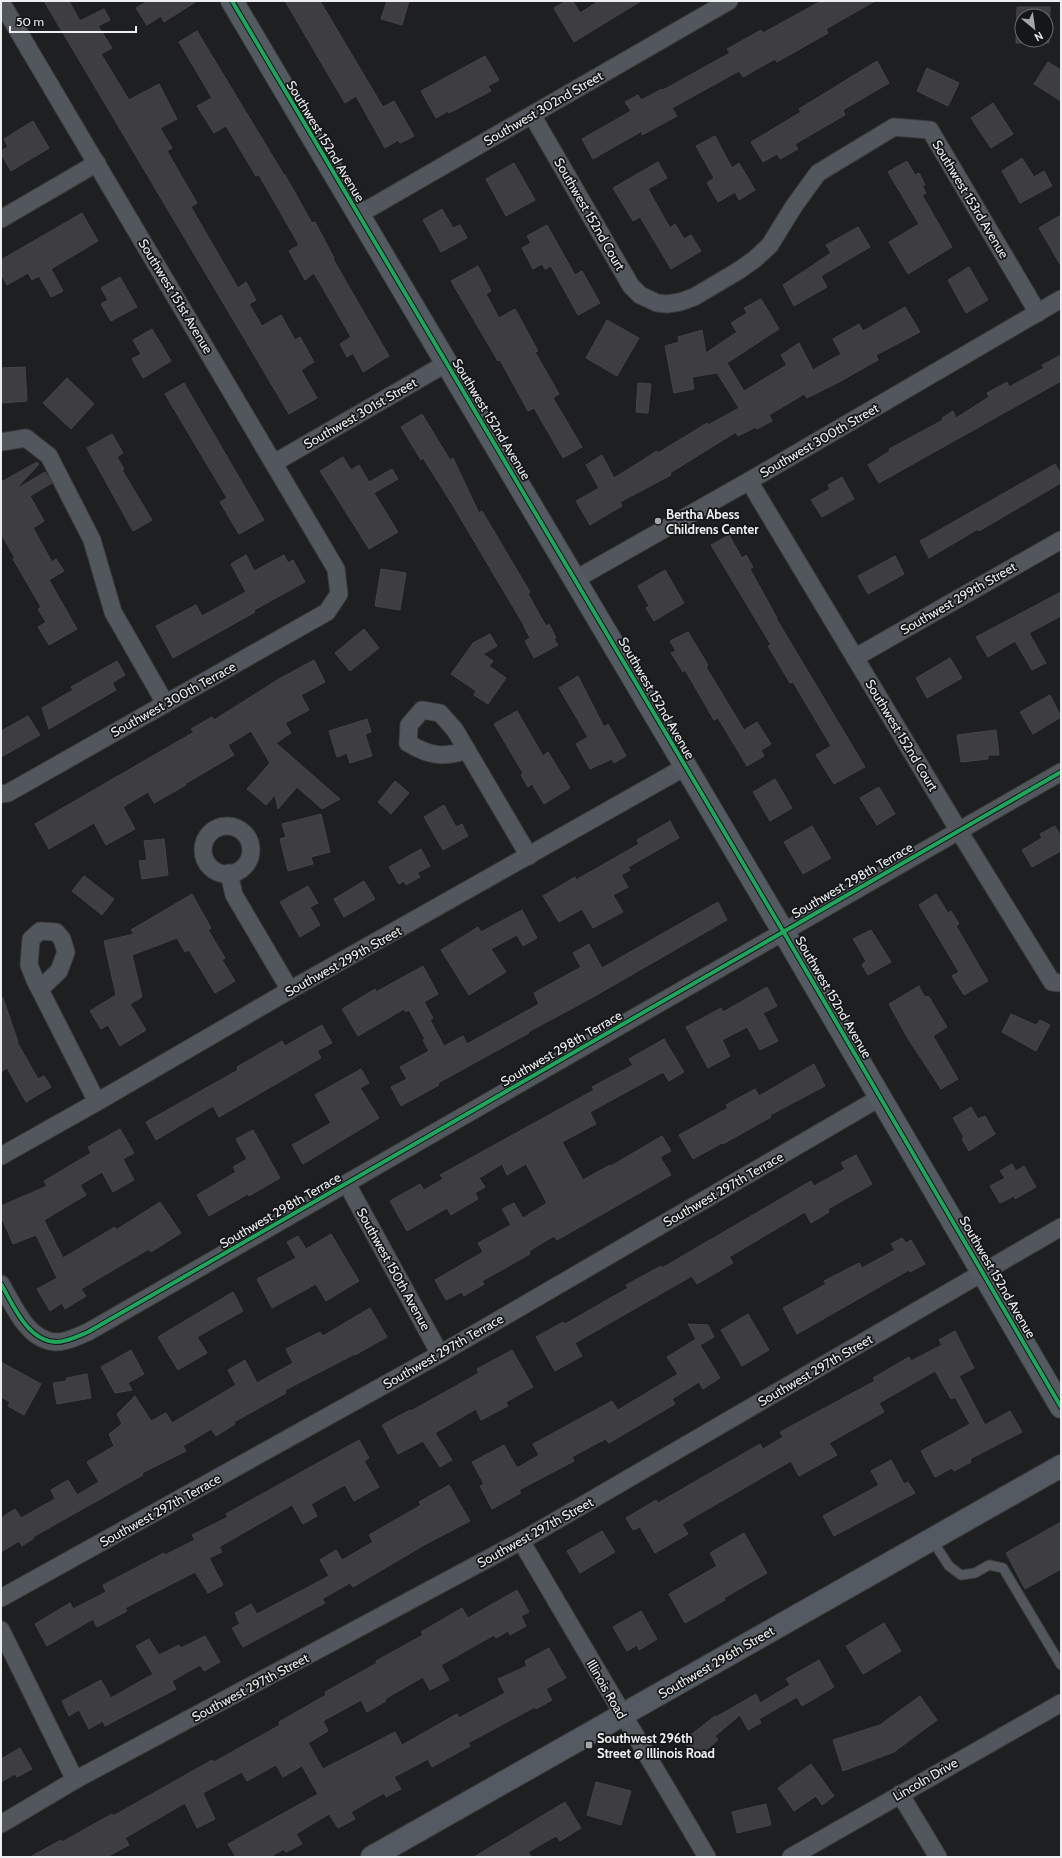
<svg xmlns="http://www.w3.org/2000/svg" width="1062" height="1858" font-family="Cabin,sans-serif">
  <style>
    .building { fill: #3e3e40; stroke: #444546; fill-rule: evenodd }
    .lines { fill: none; stroke-linecap: round; stroke-linejoin: round }
    .lane-casing { stroke: #3b3c3d; stroke-width: 11 }
    .street-casing { stroke: #3b3c3d; stroke-width: 19 }
    .secondary-casing { stroke: #3b3c3d; stroke-width: 24 }
    .lane { stroke: #52575e; stroke-width: 9 }
    .street { stroke: #52575e; stroke-width: 17 }
    .secondary { stroke: #545a61; stroke-width: 22 }
    .cycleway-casing { stroke: #141618; stroke-width: 6 }
    .cycleway { stroke: #20a55d; stroke-width: 4 }
    .poi-dot { fill: #a5a6a7; stroke: #141618; stroke-width: 1.5 }
    .labels { text-anchor: middle; stroke-width: 3.5; stroke-linejoin: round; paint-order: stroke }
    .street-label { font-size: 13px; fill: #edeef0; stroke: #141618 }
    .poi-label { font-size: 13px; font-weight: bold; fill: #edeef0; stroke: #141618; text-anchor: start }
  </style>
  <rect width="100%" height="100%" fill="#1e1f20"/>
  <g class="building">
    <polygon points="44,1 69,1 80,21 104,9 110,20 98,26 112,48 101,54 129,100 159,84 177,119 160,128 172,148 167,151 197,203 191,207 238,288 246,282 256,300 249,304 262,326 281,315 295,340 300,337 314,362 301,370 317,398 289,414"/>
    <polygon points="148,1 197,1 164,22 161,16 147,25 136,8"/>
    <polygon points="285,1 320,1 383,107 394,101 414,136 400,143 398,140 385,148 356,96 345,103"/>
    <polygon points="387,1 409,1 402,25 381,19"/>
    <polygon points="566,1 573,1 580,13 599,1 641,1 574,42 554,8"/>
    <polygon points="821,1 875,1 826,29 828,33 777,62 775,59 743,77 739,71 672,108 677,116 642,135 642,131 593,159 582,139 631,111 625,102 638,95 641,100 662,89 663,90 730,53 727,49 761,30 763,33"/>
    <path d="M1017 7H1050L1049 43H1016ZM1022 16H1046V40H1022Z"/>
    <polygon points="197,31 284,175 285,175 312,223 315,222 334,258 333,259 389,356 363,372 353,353 347,357 340,344 351,337 314,273 305,280 289,251 299,245 259,175 256,176 226,126 214,133 197,106 212,98 179,42"/>
    <polygon points="485,56 499,80 488,86 491,91 449,113 448,111 436,118 421,91"/>
    <polygon points="877,61 889,83 843,110 845,115 795,144 798,149 780,159 777,154 763,162 751,142 801,112 799,109"/>
    <polygon points="1048,62 1061,70 1061,101 1034,84"/>
    <polygon points="927,68 959,83 948,106 917,91"/>
    <polygon points="993,103 1013,134 991,148 971,118"/>
    <polygon points="33,121 49,148 11,171 1,154 1,151 8,147 4,139"/>
    <polygon points="715,136 732,168 739,163 755,190 739,200 735,192 718,202 707,183 714,178 696,146"/>
    <polygon points="1022,158 1034,177 1044,171 1052,186 1020,203 1002,171"/>
    <polygon points="907,161 915,175 919,173 925,185 922,186 926,193 922,195 952,247 908,274 889,242 919,224 888,172"/>
    <polygon points="658,162 667,178 648,189 670,228 675,224 684,239 691,235 701,251 671,269 640,217 633,221 613,188"/>
    <polygon points="514,163 535,200 506,216 486,179"/>
    <polygon points="442,209 453,228 460,225 467,238 441,252 423,220"/>
    <polygon points="82,213 98,241 51,269 63,291 51,297 39,276 32,280 28,273 7,285 1,274 1,260"/>
    <polygon points="1061,215 1061,266 1039,228"/>
    <polygon points="547,225 575,275 582,271 600,303 578,315 551,266 545,269 542,264 533,269 522,248 531,243 527,236"/>
    <polygon points="858,227 870,247 821,276 827,287 794,306 783,285 831,253 826,245"/>
    <polygon points="478,266 491,291 486,294 499,318 515,309 538,351 535,352 559,394 553,398 582,447 563,458 534,408 528,411 500,360 498,361 451,281"/>
    <polygon points="969,267 988,300 966,313 948,280"/>
    <polygon points="120,277 137,307 111,321 101,304 108,300 101,288"/>
    <polygon points="761,299 779,329 727,363 744,391 787,365 781,355 799,343 813,370 841,354 833,339 859,324 863,331 905,307 920,332 876,355 878,360 839,382 807,398 804,394 769,415 772,421 757,429 756,427 738,436 736,432 670,473 671,475 620,502 622,506 590,525 576,501 599,488 586,465 602,455 614,478 657,451 658,453 707,423 708,425 739,408 717,373 692,377 694,389 674,393 665,346 679,342 678,337 702,330 706,353 737,332 731,323 747,313 744,308"/>
    <polygon points="607,320 639,338 617,376 586,358"/>
    <polygon points="152,329 171,361 143,378 132,359 141,354 133,340"/>
    <polygon points="1061,355 1061,381 879,483 868,465 890,451 889,449 943,420 942,418 953,411 956,418 989,397 987,393 1007,382 1009,387 1044,368 1042,365"/>
    <polygon points="25,367 27,401 1,403 1,368"/>
    <polygon points="67,378 94,404 71,429 43,403"/>
    <polygon points="184,383 264,520 239,534 220,502 227,498 165,394"/>
    <polygon points="638,383 651,384 648,413 636,412"/>
    <polygon points="422,414 450,460 453,458 479,513 482,511 530,592 528,594 546,626 549,624 556,638 554,639 558,645 534,658 525,641 530,638 522,622 452,504 423,458 421,460 401,427"/>
    <polygon points="112,434 123,453 117,457 124,469 122,470 152,520 133,531 87,448"/>
    <polygon points="343,457 351,470 359,465 369,482 392,469 398,479 374,493 398,532 369,549 320,471"/>
    <polygon points="37,462 39,464 15,490 45,472 52,483 30,496 44,521 33,528 52,562 56,559 64,571 49,580 77,629 49,645 38,627 46,622 38,609 41,607 13,559 15,558 1,534 1,479 3,481"/>
    <polygon points="1055,464 1061,474 1061,483 979,531 978,529 929,558 920,541"/>
    <polygon points="842,477 854,499 822,517 811,500 830,489 828,485"/>
    <polygon points="729,535 742,558 746,555 753,567 750,569 777,618 776,618 865,767 834,784 816,755 831,746 793,682 790,683 768,646 771,645 711,545"/>
    <polygon points="246,555 254,571 284,555 288,563 293,560 305,582 254,610 255,612 173,658 156,626 196,605 202,616 246,592 231,564"/>
    <polygon points="895,556 904,574 868,594 858,576"/>
    <polygon points="381,569 406,573 400,610 375,606"/>
    <polygon points="665,570 684,603 654,621 646,608 649,606 638,586"/>
    <polygon points="1061,592 1061,616 1029,633 1046,663 1032,670 1015,641 988,657 976,637"/>
    <polygon points="364,629 379,648 350,671 335,653"/>
    <polygon points="688,632 708,665 706,667 744,730 757,722 771,744 761,750 764,756 747,766 718,718 714,720 685,670 683,672 671,653 676,651 670,641"/>
    <polygon points="490,634 497,646 483,654 493,661 489,666 506,678 488,704 474,695 476,691 451,674 473,643"/>
    <polygon points="950,658 962,678 927,698 916,678"/>
    <polygon points="314,660 325,682 301,695 309,710 285,723 291,733 276,743 340,799 322,809 297,787 278,809 275,795 266,805 247,789 270,763 251,731 228,745 234,755 185,784 186,785 154,803 148,792 123,807 135,829 106,845 94,823 49,849 35,824 194,732 191,729 212,717 214,720 279,679"/>
    <polygon points="117,661 125,675 112,683 116,690 49,729 42,708 73,690 71,687"/>
    <polygon points="578,676 604,727 608,724 626,756 614,763 612,759 590,769 576,744 588,737 559,688"/>
    <polygon points="1050,695 1061,717 1033,734 1020,712"/>
    <polygon points="517,711 543,756 548,752 570,788 544,804 532,784 528,787 521,775 523,773 494,724"/>
    <polygon points="28,716 40,735 1,757 1,731"/>
    <polygon points="367,719 371,732 365,734 372,756 350,763 347,753 337,757 329,731"/>
    <polygon points="996,730 999,755 988,755 988,759 961,762 957,735"/>
    <polygon points="775,779 792,808 770,821 753,792"/>
    <polygon points="395,781 409,793 391,814 378,802"/>
    <polygon points="879,787 895,814 877,825 860,798"/>
    <polygon points="444,805 456,827 462,824 468,836 443,850 424,817"/>
    <polygon points="321,814 330,852 311,857 313,864 288,871 280,839 286,837 282,824"/>
    <polygon points="670,821 679,838 628,867 630,870 621,875 628,887 613,895 623,912 593,928 582,909 559,922 543,896 575,877 576,880 639,844 637,840"/>
    <polygon points="812,826 831,858 803,874 784,842"/>
    <polygon points="1055,826 1061,837 1061,851 1032,867 1022,850 1042,838 1040,834"/>
    <polygon points="164,839 168,875 142,879 139,861 147,860 144,841"/>
    <polygon points="421,849 430,866 417,873 420,877 406,885 404,881 399,884 389,867"/>
    <polygon points="84,876 114,899 102,915 72,891"/>
    <polygon points="364,881 375,899 344,917 334,899"/>
    <polygon points="308,886 318,903 310,907 320,925 300,937 280,902"/>
    <polygon points="192,894 211,928 208,930 225,958 222,960 235,981 215,993 189,950 185,952 177,938 132,955 142,997 130,1004 146,1030 120,1046 108,1025 101,1029 90,1011 116,995 104,941 134,934 131,930"/>
    <polygon points="936,894 948,913 951,911 959,924 956,926 988,981 964,995 952,976 959,972 919,905"/>
    <polygon points="718,902 727,920 586,1001 528,1032 529,1033 438,1083 439,1085 401,1106 391,1087 407,1079 400,1067 429,1051 423,1040 425,1039 409,1010 406,1012 404,1009 358,1036 342,1009 375,989 376,992 423,966 438,994 424,1002 433,1018 430,1020 444,1046 463,1036 467,1044 539,1004 534,993 581,967 573,953 589,944 602,968"/>
    <polygon points="522,910 537,938 523,946 517,935 491,949 506,972 469,995 441,950 478,927 481,932"/>
    <polygon points="871,930 891,962 868,975 862,965 866,961 853,939"/>
    <polygon points="919,986 924,996 929,997 947,1027 933,1036 958,1079 941,1089 907,1037 889,1004"/>
    <polygon points="767,987 777,1006 763,1013 778,1041 760,1050 747,1027 722,1040 730,1056 708,1068 686,1027 721,1008 723,1012"/>
    <polygon points="1,998 3,998 18,1042 17,1042 38,1079 44,1076 51,1087 26,1102 7,1068 1,1072"/>
    <polygon points="1011,1014 1036,1025 1040,1020 1050,1025 1036,1051 1002,1032"/>
    <polygon points="322,1025 332,1043 317,1051 321,1058 219,1117 213,1106 156,1140 146,1122 238,1070 237,1067 282,1041 285,1046"/>
    <polygon points="664,1039 684,1072 669,1081 663,1072 590,1112 596,1124 562,1142 583,1180 610,1165 611,1166 662,1136 671,1151 660,1157 671,1175 557,1240 554,1236 529,1251 530,1254 482,1281 484,1284 464,1296 462,1292 446,1300 435,1280 483,1252 478,1243 511,1225 502,1209 514,1203 523,1218 547,1203 526,1164 507,1175 502,1164 479,1178 485,1187 475,1193 478,1199 451,1215 447,1208 407,1231 390,1201 420,1184 424,1190 443,1179 440,1175 594,1090 592,1087 633,1065 629,1059"/>
    <polygon points="814,1064 825,1086 770,1115 771,1117 723,1144 722,1143 693,1159 679,1135 728,1108 726,1105 755,1089 759,1096"/>
    <polygon points="361,1069 369,1083 360,1088 379,1118 303,1164 292,1145 331,1123 315,1095"/>
    <polygon points="971,1107 978,1119 985,1116 995,1134 969,1151 962,1139 964,1137 953,1118"/>
    <polygon points="120,1129 134,1153 123,1159 134,1180 113,1192 102,1172 80,1185 86,1195 44,1220 63,1258 115,1227 116,1230 160,1202 181,1233 151,1252 149,1249 81,1289 86,1296 65,1309 62,1303 50,1311 37,1289 57,1278 36,1235 13,1244 1,1216 1,1206 47,1186 44,1181 91,1153 88,1147"/>
    <polygon points="253,1130 280,1178 249,1196 248,1194 209,1216 197,1195 236,1172 233,1167 247,1159 236,1139"/>
    <polygon points="856,1155 872,1184 828,1209 829,1212 811,1223 805,1212 729,1257 733,1263 697,1284 692,1276 575,1343 582,1356 555,1371 536,1337 563,1322 565,1324 628,1288 626,1285 661,1266 662,1268 811,1181 814,1186 845,1169 841,1163"/>
    <polygon points="1012,1164 1016,1171 1024,1166 1036,1187 1015,1199 1014,1196 1000,1203 990,1186 1005,1178 1000,1171"/>
    <polygon points="331,1234 359,1281 326,1301 316,1284 272,1308 257,1279 296,1258 287,1242 298,1236 306,1249"/>
    <polygon points="902,1238 906,1243 911,1240 925,1264 910,1272 909,1270 797,1334 783,1308 826,1284 824,1281 859,1263 862,1268 895,1250 891,1244"/>
    <polygon points="233,1292 243,1311 197,1337 207,1353 178,1370 158,1337"/>
    <polygon points="370,1308 387,1337 355,1355 355,1354 285,1390 286,1393 234,1422 235,1424 216,1436 211,1429 183,1446 186,1451 142,1473 143,1475 33,1537 34,1538 22,1546 19,1541 1,1552 1,1518 15,1509 21,1518 55,1499 51,1490 68,1480 77,1495 99,1482 87,1462 114,1446 109,1434 122,1424 117,1414 135,1396 151,1421 166,1413 172,1423 236,1385 228,1370 245,1360 257,1383 293,1363 286,1349 320,1332 323,1336"/>
    <polygon points="748,1314 769,1350 742,1366 721,1330"/>
    <polygon points="688,1324 708,1325 714,1337 700,1345 720,1378 703,1389 699,1382 672,1399 675,1404 609,1443 605,1439 572,1457 574,1461 519,1490 521,1493 492,1509 480,1486 484,1484 472,1462 504,1445 517,1468 539,1455 533,1444 612,1401 618,1410 678,1374 667,1357 696,1339"/>
    <polygon points="955,1331 974,1368 959,1376 985,1425 1010,1411 1022,1432 970,1459 971,1462 954,1471 952,1468 935,1477 921,1451 970,1424 955,1397 951,1399 935,1371 879,1403 884,1412 829,1443 837,1455 799,1476 791,1461 682,1524 688,1534 655,1553 640,1527 633,1530 626,1518 656,1500 658,1503 760,1444 763,1449 783,1437 780,1432 875,1381 873,1378 909,1357 911,1361 942,1345 939,1340"/>
    <polygon points="131,1350 144,1374 128,1383 132,1390 115,1393 101,1367"/>
    <polygon points="512,1350 533,1387 506,1402 508,1406 481,1420 476,1409 435,1433 452,1460 440,1467 423,1441 398,1454 382,1425 410,1410 411,1411 479,1373 477,1369"/>
    <polygon points="1,1362 41,1384 24,1415 8,1406 10,1402 1,1397"/>
    <polygon points="87,1374 91,1398 57,1404 53,1383 66,1381 67,1378"/>
    <polygon points="359,1440 369,1458 364,1461 379,1487 354,1501 345,1485 311,1504 317,1516 303,1524 292,1505 219,1547 222,1552 209,1558 223,1585 208,1593 195,1572 125,1608 127,1611 97,1627 93,1619 47,1646 35,1624 70,1603 73,1609 106,1592 103,1585 164,1553 165,1555 195,1540 192,1535 228,1517 226,1514"/>
    <polygon points="891,1460 904,1484 908,1482 915,1493 834,1536 823,1516 879,1485 871,1471"/>
    <polygon points="449,1485 470,1521 426,1544 353,1587 350,1583 322,1599 325,1603 243,1647 232,1628 240,1624 235,1613 251,1604 257,1614 329,1576 320,1560 336,1550 342,1560 373,1542 369,1535 421,1505 419,1502"/>
    <polygon points="1061,1522 1061,1569 1025,1589 1006,1553"/>
    <polygon points="602,1531 615,1552 580,1573 567,1551"/>
    <polygon points="744,1533 767,1573 724,1598 725,1600 685,1623 669,1594 717,1566 710,1553"/>
    <polygon points="517,1590 529,1612 521,1616 526,1626 510,1635 508,1631 496,1638 494,1635 441,1665 449,1680 430,1690 423,1677 385,1699 386,1701 367,1712 361,1700 323,1721 328,1731 308,1743 323,1769 395,1732 402,1745 457,1714 459,1718 505,1693 498,1679 527,1666 525,1661 549,1648 566,1678 546,1689 552,1700 536,1709 535,1707 468,1743 470,1746 432,1767 428,1759 394,1777 401,1789 386,1797 384,1793 351,1812 355,1819 338,1828 329,1814 296,1834 302,1844 286,1852 284,1849 270,1857 236,1857 228,1844 318,1794 302,1766 283,1777 276,1765 247,1781 242,1772 203,1793 215,1819 197,1828 185,1803 125,1838 129,1845 107,1857 30,1857 61,1840 62,1842 112,1814 113,1816 212,1760 214,1762 280,1725 279,1722 326,1695 325,1692 377,1663 376,1661 423,1635 421,1632 462,1608 468,1618"/>
    <polygon points="641,1611 657,1639 639,1650 637,1645 627,1651 613,1627"/>
    <polygon points="884,1623 901,1651 863,1674 846,1646"/>
    <polygon points="205,1636 220,1662 204,1671 200,1665 172,1681 176,1689 105,1726 103,1721 89,1729 79,1710 69,1716 62,1701 101,1680 111,1698 153,1674 136,1646 149,1639 159,1655 179,1645 181,1648"/>
    <polygon points="819,1660 834,1687 802,1706 797,1697 759,1719 761,1723 748,1730 740,1715 715,1736 718,1740 697,1758 683,1741 715,1716 716,1717 756,1694 760,1703 790,1685 786,1679"/>
    <polygon points="920,1696 937,1720 894,1752 843,1771 833,1740 880,1725"/>
    <polygon points="20,1748 32,1769 17,1777 15,1774 1,1782 1,1759"/>
    <polygon points="811,1764 834,1796 822,1805 816,1796 794,1811 778,1788"/>
    <polygon points="596,1782 631,1791 621,1825 587,1815"/>
    <polygon points="565,1802 581,1828 560,1841 556,1836 528,1852 531,1857 474,1857"/>
    <polygon points="766,1804 771,1825 737,1833 732,1812"/>
  </g>
  <g class="lines">
    <defs>
      <polyline id="lane" points="932,1540 949,1566 961,1575 975,1573 989,1565 1003,1568 1061,1665"/>
      <g id="street">
        <polyline points="1,2 336,569 339,594 327,612 8,793 1,794"/>
        <polyline points="532,115 631,286 640,295 657,303 667,304 680,302 694,297 738,271 755,259 770,245 794,206 818,173 894,127 930,130 1038,313"/>
        <polyline points="358,215 729,1"/>
        <polyline points="1,219 97,163"/>
        <polyline points="1,442 26,438 49,456 92,540 113,612 165,703"/>
        <polyline points="274,463 447,363"/>
        <polyline points="749,481 959,831 1052,982 1061,983"/>
        <polyline points="576,579 749,481 1061,299"/>
        <polyline points="856,657 1061,540"/>
        <path d="M467 750C444 758 429 756 408 743L409 725 422 710 440 713 455 730 529 856"/>
        <circle cx="227" cy="850" r="24"/>
        <polyline points="229,873 234,895 290,990"/>
        <polyline points="40,989 59,971 66,952 62,939 56,932 40,931 31,939 29,965 35,980 97,1102"/>
        <polyline points="1,1156 97,1102 290,990 685,767"/>
        <polyline points="347,1184 440,1354"/>
        <path d="M1 1284C13 1304 27 1341 56 1342 68 1342 78 1336 88 1332L1061 772"/>
        <polyline points="521,1541 707,1857"/>
        <polyline points="1,1598 440,1354 881,1097"/>
        <polyline points="1,1630 75,1780"/>
        <polyline points="900,1794 938,1857"/>
        <polyline points="1,1824 75,1780 521,1541 1061,1227"/>
        <polyline points="791,1857 1061,1703"/>
      </g>
      <g id="secondary">
        <polyline points="232,1 783,931 1061,1407"/>
        <polyline points="372,1857 1061,1466"/>
      </g>
    </defs>
    <use href="#lane" class="lane-casing"/>
    <use href="#street" class="street-casing"/>
    <use href="#secondary" class="secondary-casing"/>
    <use href="#lane" class="lane"/>
    <use href="#street" class="street"/>
    <use href="#secondary" class="secondary"/>
    <defs>
      <g id="cycleway">
        <polyline points="232,1 783,931 1061,1407"/>
        <path d="M1 1284C13 1304 27 1341 56 1342 68 1342 78 1336 88 1332L1061 772"/>
      </g>
    </defs>
    <use href="#cycleway" class="cycleway-casing"/>
    <use href="#cycleway" class="cycleway"/>
  </g>
  <g class="poi-dot">
    <circle cx="658" cy="521" r="4"/>
    <rect x="585" y="1741" width="8" height="8" rx="2"/>
  </g>
  <g class="labels">
    <g class="street-label">
      <text transform="translate(543 108) rotate(-30)" y="5">Southwest 302nd Street</text>
      <text transform="translate(326 141) rotate(59)" y="5">Southwest 152nd Avenue</text>
      <text transform="translate(971 199) rotate(59)" y="5">Southwest 153rd Avenue</text>
      <text transform="translate(590 214) rotate(60)" y="5">Southwest 152nd Court</text>
      <text transform="translate(176 296) rotate(59)" y="5">Southwest 151st Avenue</text>
      <text transform="translate(360 413) rotate(-30)" y="5">Southwest 301st Street</text>
      <text transform="translate(492 419) rotate(59)" y="5">Southwest 152nd Avenue</text>
      <text transform="translate(819 440) rotate(-30)" y="5">Southwest 300th Street</text>
      <text transform="translate(958 598) rotate(-30)" y="5">Southwest 299th Street</text>
      <text transform="translate(657 698) rotate(60)" y="5">Southwest 152nd Avenue</text>
      <text transform="translate(173 699) rotate(-29)" y="5">Southwest 300th Terrace</text>
      <text transform="translate(902 735) rotate(59)" y="5">Southwest 152nd Court</text>
      <text transform="translate(852 880) rotate(-30)" y="5">Southwest 298th Terrace</text>
      <text transform="translate(343 961) rotate(-29)" y="5">Southwest 299th Street</text>
      <text transform="translate(834 997) rotate(60)" y="5">Southwest 152nd Avenue</text>
      <text transform="translate(561 1048) rotate(-30)" y="5">Southwest 298th Terrace</text>
      <text transform="translate(723 1189) rotate(-30)" y="5">Southwest 297th Terrace</text>
      <text transform="translate(280 1210) rotate(-30)" y="5">Southwest 298th Terrace</text>
      <text transform="translate(394 1269) rotate(61)" y="5">Southwest 150th Avenue</text>
      <text transform="translate(998 1277) rotate(60)" y="5">Southwest 152nd Avenue</text>
      <text transform="translate(443 1351) rotate(-30)" y="5">Southwest 297th Terrace</text>
      <text transform="translate(815 1370) rotate(-30)" y="5">Southwest 297th Street</text>
      <text transform="translate(160 1510) rotate(-29)" y="5">Southwest 297th Terrace</text>
      <text transform="translate(535 1532) rotate(-29)" y="5">Southwest 297th Street</text>
      <text transform="translate(716 1662) rotate(-30)" y="5">Southwest 296th Street</text>
      <text transform="translate(250 1687) rotate(-28)" y="5">Southwest 297th Street</text>
      <text transform="translate(607 1689) rotate(60)" y="5">Illinois Road</text>
      <text transform="translate(925 1779) rotate(-30)" y="5">Lincoln Drive</text>
    </g>
    <g class="poi-label">
      <text x="666" y="519">Bertha Abess<tspan x="666" dy="15">Childrens Center</tspan></text>
      <text x="597" y="1743">Southwest 296th<tspan x="597" dy="15">Street @ Illinois Road</tspan></text>
    </g>
  </g>
  <rect width="1062" height="1858" fill="none" stroke="#edeef0" stroke-width="4"/>
  <g transform="translate(1034 28) rotate(151)"><circle r="19" fill="#141618" stroke="#6b6c6e"/>
  <path d="M0-3L7 15L0 10L-7 15Z" fill="#a5a6a7"/>
  <text y="-6" font-size="11" font-weight="bold" text-anchor="middle" fill="#edeef0">N</text>
  </g>
  <path d="M10 26v6h126v-6" fill="none" stroke="#edeef0" stroke-width="2"/>
  <text x="16" y="26" font-size="12" fill="#edeef0" stroke="#141618" stroke-width="3" paint-order="stroke">50 m</text>
</svg>
